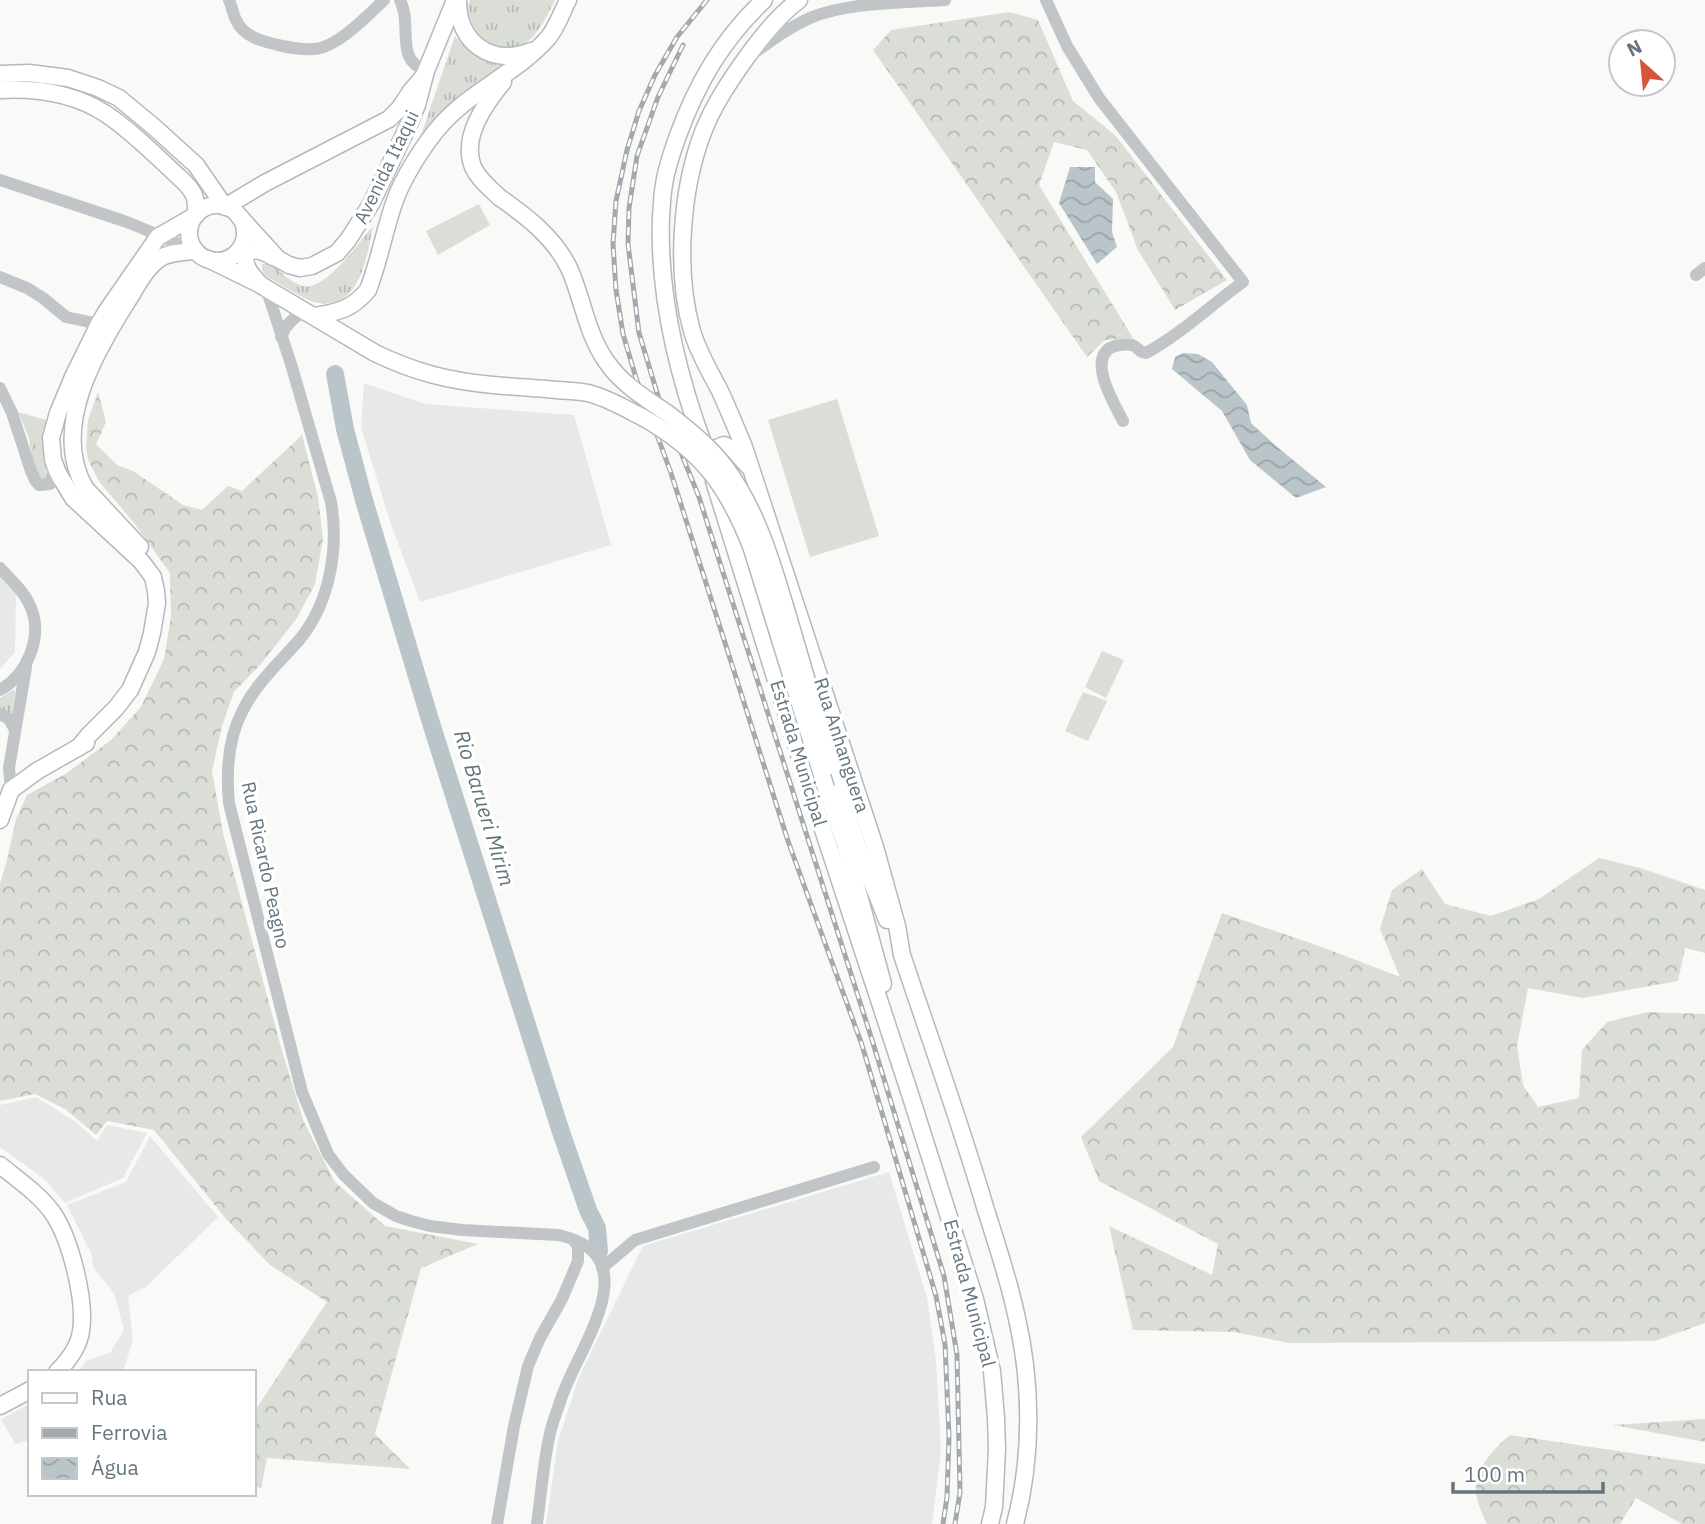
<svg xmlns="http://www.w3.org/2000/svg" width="1705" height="1524" font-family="'IBM Plex Sans',sans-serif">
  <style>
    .built { fill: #e7e8e8 }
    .grass { fill: url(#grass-tufts) }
    .forest { fill: url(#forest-crowns) }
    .pitch { fill: #daded7 }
    .water { fill: url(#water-waves) }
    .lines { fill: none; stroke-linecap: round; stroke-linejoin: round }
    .river { stroke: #bac5c9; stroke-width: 18 }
    .major-casing { stroke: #b4b9bd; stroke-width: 19 }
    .minor { stroke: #c1c5c8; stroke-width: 12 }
    .major { stroke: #fff; stroke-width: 16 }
    .rail-casing { stroke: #a3a9ae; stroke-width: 5 }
    .rail { stroke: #fff; stroke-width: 2.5; stroke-dasharray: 8; stroke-linecap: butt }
    .major-bridge-casing { stroke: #b4b9bd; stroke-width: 19; stroke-linecap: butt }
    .major-bridge { stroke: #fff; stroke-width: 16 }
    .labels { text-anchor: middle; stroke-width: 7; stroke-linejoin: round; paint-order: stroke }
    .street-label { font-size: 19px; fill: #667680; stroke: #fff }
    .water-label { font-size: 21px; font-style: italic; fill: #61757a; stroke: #fff }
  </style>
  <defs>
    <pattern id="grass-tufts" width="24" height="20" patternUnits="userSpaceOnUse" patternTransform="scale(1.75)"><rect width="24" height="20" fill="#daded7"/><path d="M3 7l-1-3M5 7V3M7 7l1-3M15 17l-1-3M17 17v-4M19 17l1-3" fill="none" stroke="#b5b9b4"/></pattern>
    <pattern id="forest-crowns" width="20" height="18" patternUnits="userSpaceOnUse" patternTransform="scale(1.75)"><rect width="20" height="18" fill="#daded7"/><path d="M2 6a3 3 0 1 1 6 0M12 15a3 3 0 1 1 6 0" fill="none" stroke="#b5b9b4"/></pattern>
    <pattern id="water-waves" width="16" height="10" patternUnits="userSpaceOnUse" patternTransform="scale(1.75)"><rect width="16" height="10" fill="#bac5c9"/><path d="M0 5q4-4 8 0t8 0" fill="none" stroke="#9ba5a8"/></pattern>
  </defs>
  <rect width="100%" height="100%" fill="#f9f9f7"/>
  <g class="built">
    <polygon points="364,383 425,404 574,415 611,545 420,602 391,524 361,428"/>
    <polygon points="0,576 16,593 15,652 0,669"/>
    <polygon points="36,1097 76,1122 97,1141 107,1125 147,1133 123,1178 65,1203 43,1178 0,1147 0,1105"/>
    <polygon points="150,1136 218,1217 147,1286 128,1296 133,1340 123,1372 79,1372 86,1361 110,1353 124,1330 114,1293 93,1267 92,1255 67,1205 126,1182"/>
    <polygon points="889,1172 927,1298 936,1360 941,1450 932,1524 546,1524 558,1441 579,1377 643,1246"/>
    <polygon points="30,1404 30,1440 15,1444 1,1419"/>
  </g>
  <g class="grass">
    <path d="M470 0H555C544 22 531 52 502 50 494 50 483 46 477 40 471 35 467 23 463 16Z"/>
    <path d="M455 36C471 55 480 61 504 66L419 141Z"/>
    <path d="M373 226C367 257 359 314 314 302 301 298 278 282 265 276L262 270V264L271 263C280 271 291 283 303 286 326 291 359 242 373 226Z"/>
    <polygon points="18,412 50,421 45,452 47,478 44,480 38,477 33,461 29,438"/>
    <polygon points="15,689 15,694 11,715 0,708 0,698"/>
  </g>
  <g class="forest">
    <polygon points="1009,12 1038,20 1073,101 1115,135 1227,280 1175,310 1138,250 1116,192 1087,150 1054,142 1039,185 1133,338 1105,340 1087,357 873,50 891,30"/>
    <polygon points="98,392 106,422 96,444 117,465 133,471 183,505 202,510 228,486 242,491 302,435 318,497 323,539 315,584 297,618 261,664 234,692 222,726 212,771 223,833 282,1051 304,1122 335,1182 385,1226 478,1244 421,1268 375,1434 410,1469 267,1458 261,1489 254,1484 254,1412 327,1302 270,1265 227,1220 154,1130 107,1121 96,1135 65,1109 35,1094 0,1101 0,884 7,860 16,819 27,795 67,773 111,740 141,707 164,659 171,617 170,573 134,523 98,480 88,459 86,447 88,420"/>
    <polygon points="1599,858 1640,868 1705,890 1705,953 1685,948 1678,981 1583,998 1528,988 1517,1046 1523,1085 1538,1107 1579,1098 1582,1050 1607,1022 1648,1012 1705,1014 1705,1323 1655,1341 1289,1343 1235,1332 1133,1330 1109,1226 1212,1275 1218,1244 1099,1181 1081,1137 1173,1047 1222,913 1322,947 1400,977 1380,929 1392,890 1422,869 1445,904 1491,916 1539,899"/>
    <polygon points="1705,1419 1705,1442 1613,1425"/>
    <path d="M1510 1435 1705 1464V1524H1682L1636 1498 1620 1524H1487C1481 1511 1473 1495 1477 1480 1481 1463 1496 1446 1510 1435Z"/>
  </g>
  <g class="pitch">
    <polygon points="479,204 490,225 438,255 426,231"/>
    <polygon points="837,399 879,536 810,557 768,420"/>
    <polygon points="1102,651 1124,660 1106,698 1085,687"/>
    <polygon points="1083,692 1107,701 1088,741 1065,731"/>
  </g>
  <g class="water">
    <polygon points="1070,167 1095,167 1095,182 1113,199 1112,232 1117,247 1097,264 1059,203"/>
    <polygon points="1183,353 1198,354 1212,362 1247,405 1251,423 1276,446 1326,487 1296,498 1250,460 1222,411 1172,369 1175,357"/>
  </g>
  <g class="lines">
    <polyline class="river" points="335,374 345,429 364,500 431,723 560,1129 588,1210 597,1228 599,1251"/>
    <defs>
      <g id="major">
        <path d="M458 0C457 42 491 67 531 51"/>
        <path d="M799 0C779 15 764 34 749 54 731 79 714 104 703 132 681 190 675 271 692 331 698 352 709 370 719 389 728 408 736 428 744 447L875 847 897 926 902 955C930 1039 960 1122 985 1207 996 1242 1008 1277 1016 1314 1032 1382 1033 1456 1015 1524"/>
        <polyline points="0,74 29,73 68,78 98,88 119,98 154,127 196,165 225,207 265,183 389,119 399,109 411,91 424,76"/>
        <path d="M0 90C36 88 75 94 106 114 133 132 157 157 181 179 194 191 197 197 196 215L158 237 106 312 99 324 73 377 58 413 51 438 53 460 58 473 73 498 141 561 153 577 156 591 157 603 152 633 147 652 130 690 116 708 88 736 79 747"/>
        <path d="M499 197C490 188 478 179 473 167 461 137 485 104 503 82"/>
        <circle cx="217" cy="233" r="28"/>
        <polyline points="238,215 278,259 289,265 300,268 312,266 337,253 348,240 371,204 410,122 417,105 426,71 455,0"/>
        <polyline points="208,259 259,284 375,353"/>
        <path d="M258 282C251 274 243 266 246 254 255 247 264 252 273 257"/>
        <path d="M315 316C339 312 352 309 368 290 379 262 384 232 394 203 402 179 424 144 441 125 472 90 517 73 548 38 557 27 562 12 568 0"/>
        <path d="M704 446C677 373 658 294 661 216 662 206 662 195 664 185 666 169 672 153 677 138 697 83 722 40 764 0"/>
        <polyline points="709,462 714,449 724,445 733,449 748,466"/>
        <polyline points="714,481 812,796 910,1094 975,1299 992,1371 996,1418 997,1449 994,1507 990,1524"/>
        <path d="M140 547 85 488C51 428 94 354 127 302 136 288 145 269 159 259 169 252 184 252 196 251"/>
        <polyline points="832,766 858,847 887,920"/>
        <polyline points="826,788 845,844 883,984"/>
        <polyline points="0,820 11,790 37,771 86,743"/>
        <path d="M0 1165C18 1180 38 1193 52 1212 70 1237 86 1300 81 1331 79 1346 68 1361 57 1372"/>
        <polyline points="0,1406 30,1390"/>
      </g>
    </defs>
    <use href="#major" class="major-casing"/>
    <g class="minor">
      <path d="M229 0C232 7 233 14 236 20 244 38 265 42 282 46 292 48 303 50 314 49 337 48 368 15 384 0"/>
      <path d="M400 0C403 7 405 15 405 22 407 44 402 61 426 71"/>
      <path d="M1046 0 1067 46 1099 98 1243 282C1211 305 1181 334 1146 353 1137 352 1139 347 1132 345 1127 344 1120 345 1115 346 1084 355 1115 405 1123 421"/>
      <path d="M754 53C772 40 790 27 810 18 848 2 903 3 945 0"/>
      <path d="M0 180 124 221C148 230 170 241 194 250"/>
      <polyline points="1696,275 1705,268"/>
      <polyline points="0,277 27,288 43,298 66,317 99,324"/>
      <path d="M266 288 291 364 331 502C339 548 330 602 300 639 280 662 257 682 243 710 228 738 226 772 229 803L302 1092 328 1154 343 1174 373 1203 396 1216 411 1221 430 1226 462 1230 559 1235C653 1257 575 1351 560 1402 556 1414 551 1426 549 1438 543 1466 541 1495 537 1524"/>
      <path d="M281 337C285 325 294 317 305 311"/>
      <polyline points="0,388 12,413 31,471 35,480 39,485 50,484 53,474 53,464"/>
      <path d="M0 568C11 580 25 592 31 608 43 637 27 675 0 690"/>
      <polyline points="0,714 9,719 15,730"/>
      <polyline points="11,790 9,768 26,667"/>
      <polyline points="602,1268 635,1240 874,1167"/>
      <polyline points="497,1524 514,1426 528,1366 540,1338 562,1299 578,1261 578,1246 574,1241"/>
    </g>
    <use href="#major" class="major"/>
    <defs>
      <g id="rail">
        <polyline points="707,0 677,37 655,75 639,111 627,150 616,201 613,244 616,290 623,334 636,378 671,473 788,841 862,1045 936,1296 945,1344 949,1436 947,1497 943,1524"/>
        <polyline points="683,45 658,97 637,156 629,208 628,244 639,333 658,396 699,497 873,1043 944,1276 957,1355 960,1492 955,1524"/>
      </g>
    </defs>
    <use href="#rail" class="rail-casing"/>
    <use href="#rail" class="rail"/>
    <defs>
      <g id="major-bridge">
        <path d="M499 197C526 216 554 237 569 268 583 299 586 332 606 361 623 386 647 399 671 416 690 431 710 447 725 467 759 513 774 569 790 623 804 671 818 718 832 766"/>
        <path d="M375 353C414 372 449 381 493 385 514 387 535 388 557 390 567 391 578 391 588 393 608 398 624 408 642 417 701 450 728 486 752 549L826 788"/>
      </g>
    </defs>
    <use href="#major-bridge" class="major-bridge-casing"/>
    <use href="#major-bridge" class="major-bridge"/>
  </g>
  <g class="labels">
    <g class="street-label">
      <text transform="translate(386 167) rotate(-64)" y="7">Avenida Itaqui</text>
      <text transform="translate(842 745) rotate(72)" y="7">Rua Anhanguera</text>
      <text transform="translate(799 753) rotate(73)" y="7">Estrada Municipal</text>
      <text transform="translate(266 865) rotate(78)" y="7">Rua Ricardo Peagno</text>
      <text transform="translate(970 1293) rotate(75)" y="7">Estrada Municipal</text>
    </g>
    <g class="water-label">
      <text transform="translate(484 808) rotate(73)" y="7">Rio Barueri Mirim</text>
    </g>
  </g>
  <rect x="28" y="1370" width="228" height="126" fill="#ffffff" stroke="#c2c8cc" stroke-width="2"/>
  <rect x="42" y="1393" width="35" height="10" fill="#ffffff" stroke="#c2c8cc" stroke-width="2"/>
  <text x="91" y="1405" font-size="21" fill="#667680">Rua</text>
  <rect x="42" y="1428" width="35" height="10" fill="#a3a9ae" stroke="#c2c8cc" stroke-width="2"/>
  <text x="91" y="1440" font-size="21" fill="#667680">Ferrovia</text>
  <rect x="42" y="1458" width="35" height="21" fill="url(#water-waves)" stroke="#c2c8cc" stroke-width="2"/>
  <text x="91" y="1475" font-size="21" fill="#667680">Água</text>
  <g transform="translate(1642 63) rotate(333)"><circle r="33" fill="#ffffff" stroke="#c2c8cc" stroke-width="2"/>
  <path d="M0-5L12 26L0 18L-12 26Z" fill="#d6553a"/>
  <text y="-10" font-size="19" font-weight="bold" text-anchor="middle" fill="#667680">N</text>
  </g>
  <path d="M1453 1482v10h150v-10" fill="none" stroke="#667680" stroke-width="3.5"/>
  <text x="1464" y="1482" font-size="21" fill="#667680" stroke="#ffffff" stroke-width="5" paint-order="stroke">100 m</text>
</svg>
